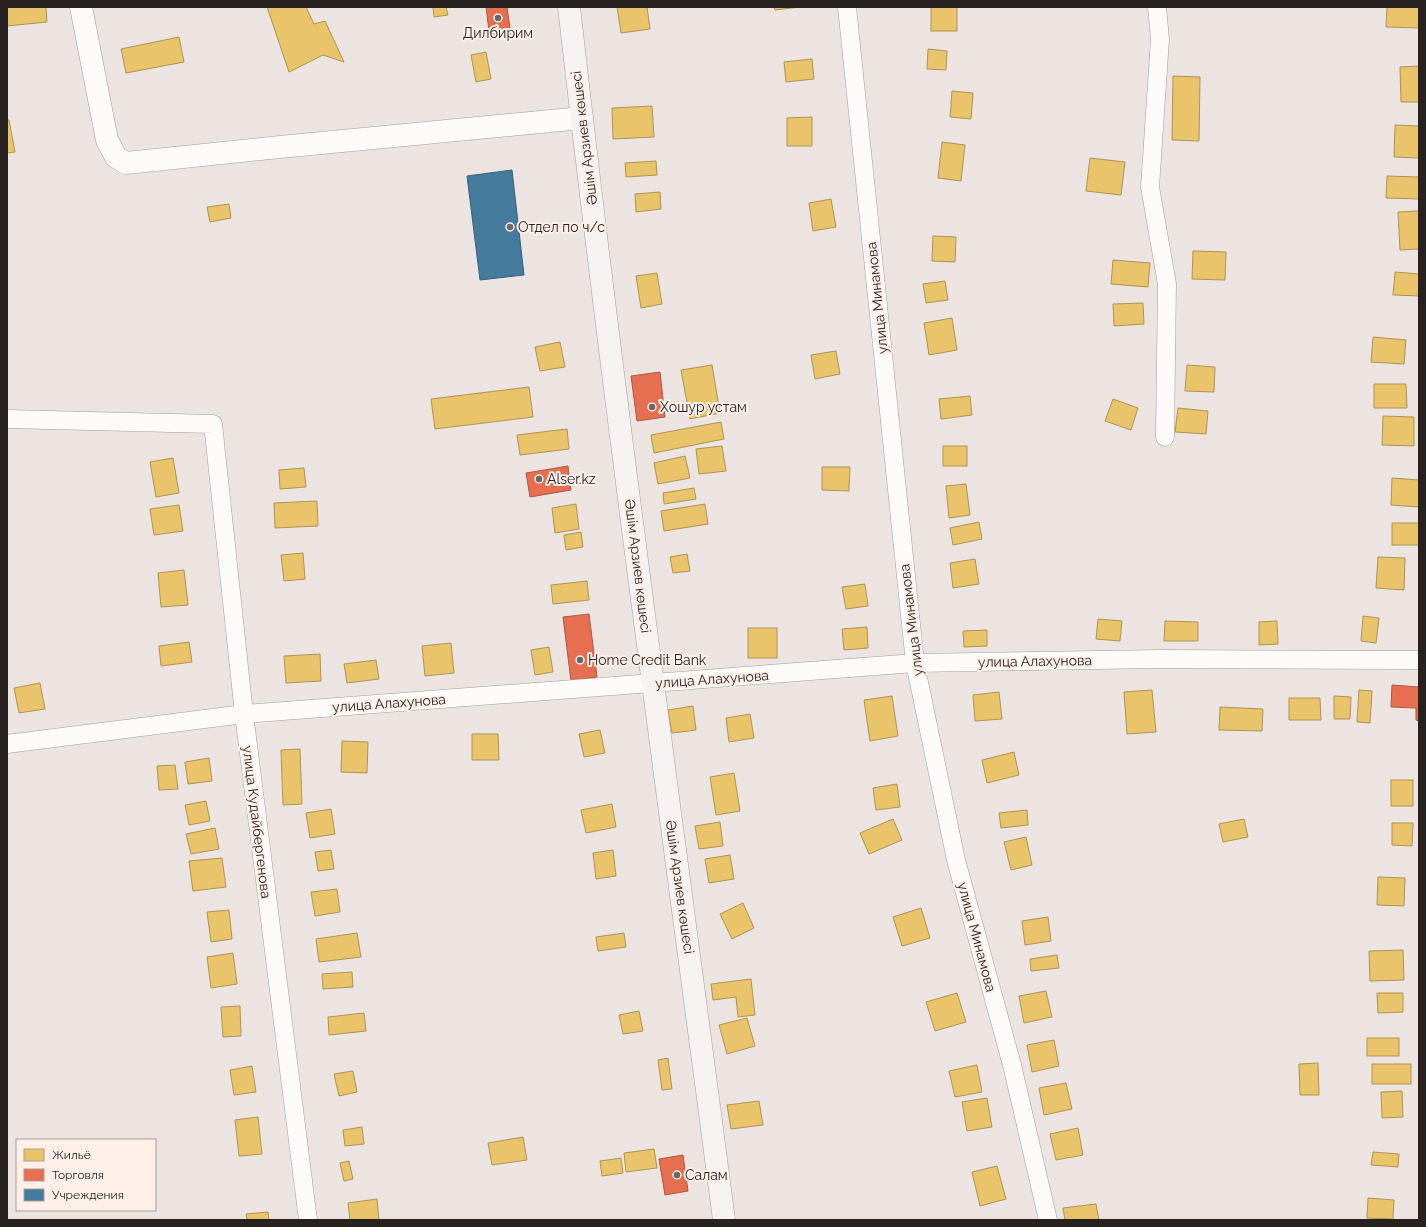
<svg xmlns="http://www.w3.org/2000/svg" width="1426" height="1227" font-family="Raleway,sans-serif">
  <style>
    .homes { fill: #e9c46a; stroke: #af9354 }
    .shops { fill: #e76f51; stroke: #ad5842 }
    .public { fill: #457b9d; stroke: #3c6078 }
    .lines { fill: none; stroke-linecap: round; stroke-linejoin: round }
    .minor-casing { stroke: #a39e9c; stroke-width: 19 }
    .tertiary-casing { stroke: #a39e9c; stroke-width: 23 }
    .secondary-casing { stroke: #a39e9c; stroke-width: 23 }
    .minor { stroke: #fcfbfa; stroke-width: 18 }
    .tertiary { stroke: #fcfbfa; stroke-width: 22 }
    .secondary { stroke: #f6f2f1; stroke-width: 22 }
    .poi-dot { fill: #6c6664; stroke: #feefe9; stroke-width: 1.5 }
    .labels { text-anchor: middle; stroke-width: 4; stroke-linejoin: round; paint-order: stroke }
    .poi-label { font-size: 14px; fill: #272220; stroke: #feefe9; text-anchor: start }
    .street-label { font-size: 14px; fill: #272220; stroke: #feefe9 }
  </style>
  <rect width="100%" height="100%" fill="#ece4e1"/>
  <g class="homes">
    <polygon points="7,7 46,7 47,22 7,26"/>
    <polygon points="267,7 306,7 314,24 325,21 344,62 323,55 289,72"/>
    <polygon points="433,7 446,7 448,15 434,17"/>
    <polygon points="617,7 647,7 650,29 621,33"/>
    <polygon points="774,7 800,7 775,10"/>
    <rect x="931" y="7" width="26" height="24"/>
    <polygon points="1387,7 1419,7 1419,28 1386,27"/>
    <polygon points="179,37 184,62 126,73 121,49"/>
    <polygon points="928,49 947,51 946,70 927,69"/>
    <polygon points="486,52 491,79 476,82 471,55"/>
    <polygon points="812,59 814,79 786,82 784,62"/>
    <polygon points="1419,66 1419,102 1401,102 1400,67"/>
    <polygon points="1173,76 1200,77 1199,141 1172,140"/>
    <polygon points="952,91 973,93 971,119 950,117"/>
    <polygon points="652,106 654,137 613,139 612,108"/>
    <polygon points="812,117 812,146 787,146 787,118"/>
    <polygon points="7,120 9,120 15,152 7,153"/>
    <polygon points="1395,125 1419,126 1419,158 1394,157"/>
    <polygon points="942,142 965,145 961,181 938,178"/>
    <polygon points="1090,158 1125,162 1121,195 1086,191"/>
    <polygon points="656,161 657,175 626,177 625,163"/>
    <polygon points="1387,176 1419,177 1419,199 1386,198"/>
    <polygon points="660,192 661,209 636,212 635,194"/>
    <polygon points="831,199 836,227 813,231 809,203"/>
    <polygon points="229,204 231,218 210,222 207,207"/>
    <polygon points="1419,211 1419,249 1400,250 1398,212"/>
    <polygon points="933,236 956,237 955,262 932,261"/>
    <polygon points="1193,251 1226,252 1225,280 1192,279"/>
    <polygon points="1113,260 1150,263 1148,287 1111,284"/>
    <polygon points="1395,272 1419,274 1419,296 1393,295"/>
    <polygon points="657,273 662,304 641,308 636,276"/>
    <polygon points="945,281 948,300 926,303 923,284"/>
    <polygon points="1143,303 1144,324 1114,326 1113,304"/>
    <polygon points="952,318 957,350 929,355 924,323"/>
    <polygon points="1373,337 1406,340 1404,364 1371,362"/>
    <polygon points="560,342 565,367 540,371 535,347"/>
    <polygon points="836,351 840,374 815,379 811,355"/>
    <polygon points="712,365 720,413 690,419 681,370"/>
    <polygon points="1187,365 1215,367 1214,392 1185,391"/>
    <polygon points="1374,384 1406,384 1407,408 1374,408"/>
    <polygon points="529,387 533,417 435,429 431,399"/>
    <polygon points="970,396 972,415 941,419 939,399"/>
    <polygon points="1113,399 1138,408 1131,430 1105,421"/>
    <polygon points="1178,408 1208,411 1206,434 1175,432"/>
    <polygon points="1383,416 1414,417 1414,446 1382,445"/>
    <polygon points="721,422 724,439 654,453 651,435"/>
    <polygon points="567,429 569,449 520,455 517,435"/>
    <polygon points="722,446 726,471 699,474 696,449"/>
    <rect x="943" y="446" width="24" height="20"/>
    <polygon points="685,456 690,478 658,484 654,463"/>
    <polygon points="173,458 179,493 156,497 150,462"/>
    <polygon points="822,467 850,467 849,491 822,490"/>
    <polygon points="304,468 306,487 280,489 279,470"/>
    <polygon points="1392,478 1419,480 1419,507 1391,505"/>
    <polygon points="966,484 970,515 949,518 946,486"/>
    <polygon points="694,488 696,499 664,504 663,493"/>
    <polygon points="317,501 318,526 275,528 274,503"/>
    <polygon points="576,504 579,529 555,533 552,508"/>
    <polygon points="705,504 708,524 664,531 661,511"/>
    <polygon points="179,505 183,531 154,535 150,509"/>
    <polygon points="979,522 982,539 953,545 950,528"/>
    <rect x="1392" y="523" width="27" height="22"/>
    <polygon points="581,532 583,547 566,550 564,535"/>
    <polygon points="303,553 305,579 284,581 281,555"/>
    <polygon points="687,554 690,571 673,573 670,557"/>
    <polygon points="1378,557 1405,558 1404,590 1376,588"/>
    <polygon points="975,559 979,584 953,588 950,563"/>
    <polygon points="184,570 188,605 161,607 158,573"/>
    <polygon points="587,581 589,600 553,604 551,585"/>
    <polygon points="865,584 868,606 846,609 842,587"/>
    <polygon points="1363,616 1379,618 1376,643 1361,641"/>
    <polygon points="1098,619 1122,621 1120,641 1096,639"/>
    <polygon points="1165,621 1198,622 1198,641 1164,641"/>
    <polygon points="1277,621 1278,644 1259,645 1259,622"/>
    <polygon points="867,627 868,648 844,650 842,629"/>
    <rect x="748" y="628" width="29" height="30"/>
    <polygon points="987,630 987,646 964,647 963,631"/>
    <polygon points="189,642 192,662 161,666 159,646"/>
    <polygon points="451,643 454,673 425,676 422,646"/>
    <polygon points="549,647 553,672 535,675 531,650"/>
    <polygon points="320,654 321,681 286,683 284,656"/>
    <polygon points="376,660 379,679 347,683 344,664"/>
    <polygon points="40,683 45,709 19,713 14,688"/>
    <polygon points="1152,690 1156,732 1127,734 1124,692"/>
    <polygon points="1359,690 1372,691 1370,723 1357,722"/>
    <polygon points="999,692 1002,719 975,721 973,695"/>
    <polygon points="892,696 898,736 870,741 864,700"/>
    <polygon points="1334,696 1351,697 1350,719 1334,719"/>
    <polygon points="1289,698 1320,698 1321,720 1289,720"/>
    <polygon points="693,706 696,730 672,733 668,710"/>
    <polygon points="1220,707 1263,709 1262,731 1219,730"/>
    <polygon points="750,714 754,738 729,742 726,718"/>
    <polygon points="600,730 605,753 584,757 579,734"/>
    <polygon points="472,734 498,734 499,760 472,760"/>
    <polygon points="342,741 368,742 367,773 341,772"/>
    <polygon points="300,749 302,804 283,805 281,750"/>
    <polygon points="1014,752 1019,775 987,783 982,760"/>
    <polygon points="209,758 212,781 188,784 185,762"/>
    <polygon points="175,765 178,789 159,790 157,766"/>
    <polygon points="734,773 740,811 716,815 710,777"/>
    <rect x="1391" y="780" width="22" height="26"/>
    <polygon points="897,784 900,807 876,810 873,788"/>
    <polygon points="206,801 210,821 189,825 185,805"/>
    <polygon points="612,804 616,827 586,833 581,810"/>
    <polygon points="331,809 335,834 310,838 306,813"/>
    <polygon points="1027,810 1028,825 1001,828 999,813"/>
    <polygon points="893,819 902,840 869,854 860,833"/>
    <polygon points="1244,819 1248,837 1223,842 1219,824"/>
    <polygon points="720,822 723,846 699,849 695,826"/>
    <polygon points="1392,823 1413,823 1412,846 1392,845"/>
    <polygon points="215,828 219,849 191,854 186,834"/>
    <polygon points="1026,837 1032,865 1011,870 1004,842"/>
    <polygon points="331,850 334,869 318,871 315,852"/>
    <polygon points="613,850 616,876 596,879 593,853"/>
    <polygon points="730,855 734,879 709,883 705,859"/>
    <polygon points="222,858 226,887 193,891 189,861"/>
    <polygon points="1378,877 1405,878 1404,906 1377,905"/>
    <polygon points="337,889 340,912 315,916 311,892"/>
    <polygon points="743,903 754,928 732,939 720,914"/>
    <polygon points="921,908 930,938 902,946 893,917"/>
    <polygon points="229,910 232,939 211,942 207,912"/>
    <polygon points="1048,917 1051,941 1025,945 1022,921"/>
    <polygon points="357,933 361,957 319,962 316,939"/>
    <polygon points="624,933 626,947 598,951 596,937"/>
    <polygon points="1403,950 1404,980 1370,981 1369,951"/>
    <polygon points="233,953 237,984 211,988 207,957"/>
    <polygon points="1057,955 1059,968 1031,971 1030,959"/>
    <polygon points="352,972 353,987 323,989 322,974"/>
    <polygon points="751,979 755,1015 738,1017 736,997 713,1000 711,984"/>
    <polygon points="1046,991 1052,1017 1024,1023 1019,996"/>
    <polygon points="957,993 966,1022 935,1031 926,1002"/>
    <polygon points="1377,993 1403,993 1403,1012 1378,1013"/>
    <polygon points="240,1006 241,1036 223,1037 221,1007"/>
    <polygon points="639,1011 643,1031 623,1034 619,1015"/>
    <polygon points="364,1013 366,1031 329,1035 328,1017"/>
    <polygon points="747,1018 755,1046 727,1054 719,1025"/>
    <rect x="1367" y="1038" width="32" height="18"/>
    <polygon points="1054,1040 1059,1066 1032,1072 1027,1045"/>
    <polygon points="668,1058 672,1089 662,1090 658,1060"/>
    <polygon points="1318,1063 1319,1095 1300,1095 1299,1064"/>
    <rect x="1372" y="1064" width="39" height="20"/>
    <polygon points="977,1065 982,1092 955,1097 949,1071"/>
    <polygon points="252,1066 256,1092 234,1095 230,1070"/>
    <polygon points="353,1071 357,1092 339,1096 334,1074"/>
    <polygon points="1066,1083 1072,1109 1044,1115 1039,1088"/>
    <polygon points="1402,1091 1403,1117 1382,1118 1381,1092"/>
    <polygon points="987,1098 992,1127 967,1131 962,1102"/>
    <polygon points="759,1101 763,1125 731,1129 727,1105"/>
    <polygon points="258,1117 262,1154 239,1156 235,1120"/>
    <polygon points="362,1127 364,1144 345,1146 343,1130"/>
    <polygon points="1078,1128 1083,1155 1056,1160 1050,1134"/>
    <polygon points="523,1137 527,1160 492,1165 488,1143"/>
    <polygon points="654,1149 657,1168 626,1172 624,1153"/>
    <polygon points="1373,1152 1399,1154 1398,1167 1371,1165"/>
    <polygon points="621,1158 623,1173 602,1176 600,1161"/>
    <polygon points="349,1161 353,1179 344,1181 340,1163"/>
    <polygon points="997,1166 1006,1199 980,1206 972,1172"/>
    <polygon points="1368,1198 1394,1200 1393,1219 1367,1218"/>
    <polygon points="377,1199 379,1220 350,1220 348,1203"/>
    <polygon points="1096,1204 1099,1220 1065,1220 1063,1208"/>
    <polygon points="268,1212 269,1220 247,1220 246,1214"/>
  </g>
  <g class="shops">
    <polygon points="486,7 507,7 511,36 490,39"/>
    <polygon points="660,372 665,417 637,421 631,376"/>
    <polygon points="568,466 571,490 530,497 526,473"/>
    <polygon points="589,614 597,677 571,681 563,617"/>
    <polygon points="1392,685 1419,687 1419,721 1416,720 1416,708 1391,707"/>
    <polygon points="683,1155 688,1191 665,1195 659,1159"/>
  </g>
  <polygon class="public" points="512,170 524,275 480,280 467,176"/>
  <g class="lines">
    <defs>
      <g id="minor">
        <polyline points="847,7 915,663 956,860 1012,1065 1048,1220"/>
        <polyline points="1157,7 1160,39 1150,187 1167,284 1165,437"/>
        <polyline points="7,419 213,424 244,714 308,1220"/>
        <polyline points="7,744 244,714 915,663 1160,659 1419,660"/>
      </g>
      <polyline id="tertiary" points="81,7 107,140 116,157 126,163 280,147 582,118"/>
      <path id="secondary" d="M569 7C615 412 671 816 724 1220"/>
    </defs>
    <use href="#minor" class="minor-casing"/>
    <use href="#tertiary" class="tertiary-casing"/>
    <use href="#secondary" class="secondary-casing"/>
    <use href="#minor" class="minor"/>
    <use href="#tertiary" class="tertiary"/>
    <use href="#secondary" class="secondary"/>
  </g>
  <g class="poi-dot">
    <circle cx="498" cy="18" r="4"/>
    <circle cx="510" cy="227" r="4"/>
    <circle cx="652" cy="407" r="4"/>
    <circle cx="539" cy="479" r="4"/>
    <circle cx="580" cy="660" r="4"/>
    <circle cx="677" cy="1175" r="4"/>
  </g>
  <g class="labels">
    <g class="poi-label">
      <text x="498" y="38" text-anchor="middle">Дилбирим</text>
      <text x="518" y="232">Отдел по ч/с</text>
      <text x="660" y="412">Хошур устам</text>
      <text x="547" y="484">Alser.kz</text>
      <text x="588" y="665">Home Credit Bank</text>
      <text x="685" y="1180">Салам</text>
    </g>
    <g class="street-label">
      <text transform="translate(584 138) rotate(-97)" y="5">Әшім Арзиев көшесі</text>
      <text transform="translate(877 298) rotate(-96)" y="5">улица Минамова</text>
      <text transform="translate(638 566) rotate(83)" y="5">Әшім Арзиев көшесі</text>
      <text transform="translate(911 620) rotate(-97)" y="5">улица Минамова</text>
      <text transform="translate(1035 661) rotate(-1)" y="5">улица Алахунова</text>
      <text transform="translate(712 679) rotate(-4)" y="5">улица Алахунова</text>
      <text transform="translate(389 703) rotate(-4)" y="5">улица Алахунова</text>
      <text transform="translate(257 822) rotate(83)" y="5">улица Кудайбергенова</text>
      <text transform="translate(680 887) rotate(82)" y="5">Әшім Арзиев көшесі</text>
      <text transform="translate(977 937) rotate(75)" y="5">улица Минамова</text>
    </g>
  </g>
  <rect width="1426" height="1227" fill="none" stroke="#272220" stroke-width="16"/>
  <rect x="16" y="1139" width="140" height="72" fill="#feefe9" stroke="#a89d99"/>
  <rect x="24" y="1149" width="20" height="12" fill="#e9c46a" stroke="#a89d99"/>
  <text x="52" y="1159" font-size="12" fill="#272220">Жильё</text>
  <rect x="24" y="1169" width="20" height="12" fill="#e76f51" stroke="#a89d99"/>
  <text x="52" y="1179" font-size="12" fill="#272220">Торговля</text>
  <rect x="24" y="1189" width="20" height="12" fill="#457b9d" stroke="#a89d99"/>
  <text x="52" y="1199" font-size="12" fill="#272220">Учреждения</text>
</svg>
